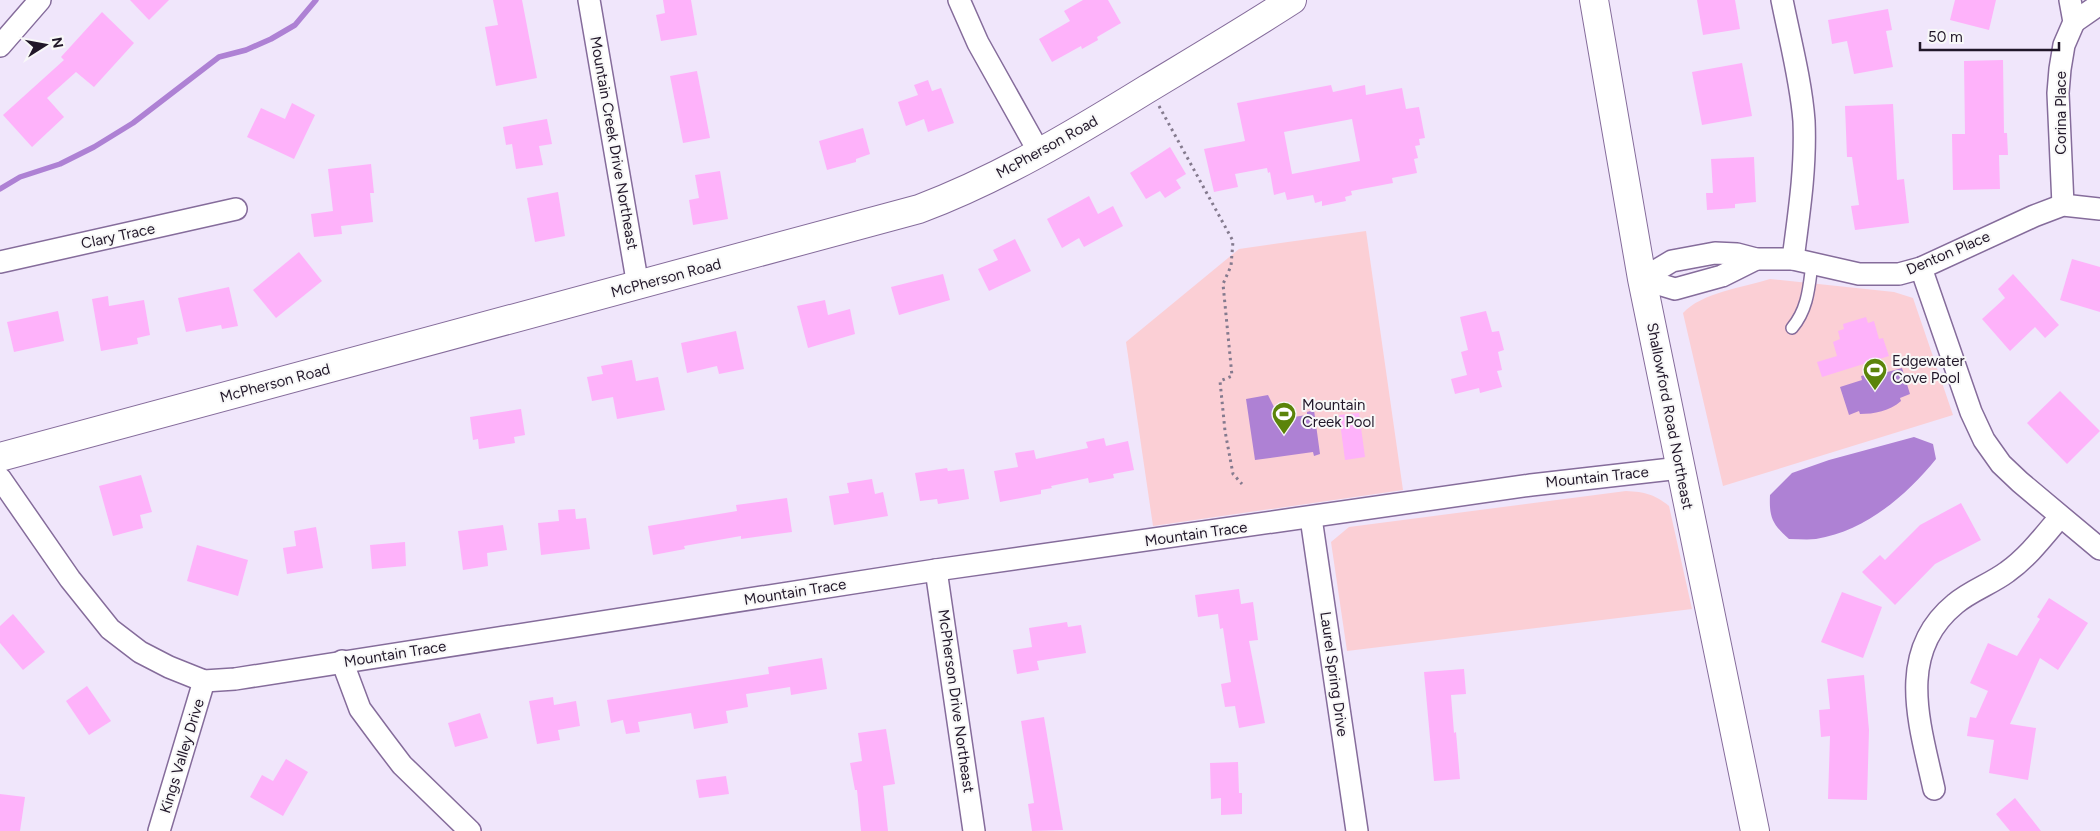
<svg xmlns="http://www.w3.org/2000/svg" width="2100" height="831" font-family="Figtree,sans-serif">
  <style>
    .green { fill: #fbcfd5 }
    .water { fill: #ae81d4 }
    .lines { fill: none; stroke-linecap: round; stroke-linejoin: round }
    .stream { stroke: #ae81d4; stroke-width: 5.5 }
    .building { fill: #feb2fa; fill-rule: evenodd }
    .service-casing { stroke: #856c9b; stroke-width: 14 }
    .minor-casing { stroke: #856c9b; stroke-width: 24 }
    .tertiary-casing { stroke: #856c9b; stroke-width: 30 }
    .secondary-casing { stroke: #856c9b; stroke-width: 30 }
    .path { stroke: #847a8e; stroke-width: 3; stroke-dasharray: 2.5 4; stroke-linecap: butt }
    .service { stroke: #fff; stroke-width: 11 }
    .minor { stroke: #fff; stroke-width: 21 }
    .tertiary { stroke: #fff; stroke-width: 28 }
    .secondary { stroke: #fff; stroke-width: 28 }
    .labels { text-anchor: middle; stroke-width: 4; stroke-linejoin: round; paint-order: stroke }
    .street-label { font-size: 15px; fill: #211729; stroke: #f8f8f8 }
    .poi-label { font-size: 15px; fill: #211729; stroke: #f8f8f8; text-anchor: start }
  </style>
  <rect width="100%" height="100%" fill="#f0e6fb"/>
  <g class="green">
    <polygon points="1366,231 1403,490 1153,526 1126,342 1239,249"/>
    <path d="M1770 279 1894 292 1913 298 1953 415 1723 486 1683 313C1701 293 1744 287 1770 279Z"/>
    <path d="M1626 491C1645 492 1654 494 1669 506L1692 609 1347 651 1331 542 1349 527Z"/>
  </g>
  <g class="water">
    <path d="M1902 368 1910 394 1900 398 1901 401C1890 411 1874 414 1860 414L1859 411 1849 415 1840 387 1862 380 1861 376 1879 371 1880 374Z"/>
    <polygon points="1268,395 1280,419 1307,415 1307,412 1314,410 1320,454 1314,456 1313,452 1255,460 1246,399"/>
    <path d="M1914 437 1933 444 1936 459C1906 496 1865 531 1816 539 1807 540 1798 539 1789 539 1772 524 1769 517 1770 495L1792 473 1829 460Z"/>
  </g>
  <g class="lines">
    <polyline class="stream" points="0,189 20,177 60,164 94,147 133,123 219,57 246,50 271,39 295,25 316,0"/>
  </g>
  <g class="building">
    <polygon points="130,0 169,0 149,20"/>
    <polygon points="493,0 522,0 537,78 496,86 485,27 498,25"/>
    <polygon points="663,0 691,0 697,35 661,41 656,15 665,13"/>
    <polygon points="1083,0 1108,0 1121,23 1097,37 1098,40 1082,49 1081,46 1052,62 1039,39 1070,21 1064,11"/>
    <polygon points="1697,0 1735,0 1740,29 1703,35"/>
    <polygon points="1955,0 1996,0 1989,30 1950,20"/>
    <polygon points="1888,9 1892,30 1886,31 1893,67 1854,74 1847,41 1832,44 1828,20"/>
    <polygon points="102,12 134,43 94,87 76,72 47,98 64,117 32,147 3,115 64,60 61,57"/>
    <polygon points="2003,60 2004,133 2007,133 2008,155 1999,155 2000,189 1953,190 1952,134 1965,134 1964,61"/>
    <polygon points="1742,63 1752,116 1702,125 1692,72"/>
    <polygon points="697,71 710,138 683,143 670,76"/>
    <polygon points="928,80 932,91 941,88 954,123 928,132 924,119 906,126 898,102 918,95 914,85"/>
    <path d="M1331 85 1333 92 1365 85 1366 95 1402 88 1406 109 1419 107 1425 138 1419 139 1420 145 1415 146 1418 158 1414 159 1417 173 1392 178 1393 183 1351 191 1352 195 1345 197 1346 201 1322 206V201L1315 203 1313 195 1287 200 1285 192 1274 195 1270 172 1268 173 1267 168 1235 174 1238 187 1214 192 1204 149 1245 141 1237 103ZM1352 119 1360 161 1292 174 1284 132Z"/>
    <polygon points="292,103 315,115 294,159 247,137 261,108 285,119"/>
    <polygon points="1893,104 1897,180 1904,179 1909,223 1855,230 1851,206 1859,205 1852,157 1847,157 1845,106"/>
    <polygon points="547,119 552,144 539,146 543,165 516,169 512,144 506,145 503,127"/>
    <polygon points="863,128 870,154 856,159 856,162 827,170 819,141"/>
    <polygon points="1170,147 1186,174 1176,180 1181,188 1165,198 1160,191 1146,199 1130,173"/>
    <polygon points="1754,157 1756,202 1735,204 1735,208 1707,210 1706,193 1713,193 1711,159"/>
    <polygon points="371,164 374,193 370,193 373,222 341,226 342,234 314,237 311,214 333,211 328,169"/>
    <polygon points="720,171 728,219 693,225 689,200 699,198 695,175"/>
    <polygon points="558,192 565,236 535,242 527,198"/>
    <polygon points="1089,196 1098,214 1113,206 1123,226 1084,247 1079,238 1062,248 1047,219"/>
    <polygon points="1015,239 1031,271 989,291 978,269 998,260 993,250"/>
    <polygon points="299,252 322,281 276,318 253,290"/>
    <polygon points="2072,259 2100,267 2100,312 2060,300"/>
    <polygon points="943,274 950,300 899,315 891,287"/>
    <polygon points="2013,274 2059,325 2045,338 2035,327 2010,351 1982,319 2005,298 1998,289"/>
    <polygon points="229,287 238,326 222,329 221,325 186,332 178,298"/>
    <polygon points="108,296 109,306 144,300 150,335 137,338 138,344 101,351 92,299"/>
    <polygon points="825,300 828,315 850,309 855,334 808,348 797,306"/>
    <polygon points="58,311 64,341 14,352 7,322"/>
    <polygon points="1486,311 1492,332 1499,331 1504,350 1498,352 1502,370 1497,371 1502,387 1480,393 1479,388 1455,394 1451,379 1467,375 1461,352 1468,350 1460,317"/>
    <polygon points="1866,317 1868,323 1874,321 1879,339 1883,338 1889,356 1822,377 1817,362 1837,356 1833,342 1840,339 1838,331 1844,329 1843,324"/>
    <polygon points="736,331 744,369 719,374 717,366 687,373 681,343"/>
    <polygon points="632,360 636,381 658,377 665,410 617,419 613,397 592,401 587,377 603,374 601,366"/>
    <polygon points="2060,391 2100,431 2067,464 2027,423"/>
    <polygon points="521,409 525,435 514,437 515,443 479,449 478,439 473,440 470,417"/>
    <polygon points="1359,413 1365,457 1345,460 1339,415"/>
    <polygon points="1104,438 1106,446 1128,441 1134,470 1113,474 1114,478 1089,483 1088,478 1051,486 1052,488 1041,490 1041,494 1000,502 994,471 1018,467 1015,453 1034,450 1036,459 1088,448 1086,442"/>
    <polygon points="947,468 948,471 964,469 969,499 938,504 937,499 920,501 915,473"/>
    <polygon points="141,475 152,512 140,515 143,528 113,536 99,486"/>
    <polygon points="872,479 875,494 883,492 888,516 834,525 829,496 849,493 847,483"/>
    <polygon points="787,498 792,532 741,539 741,536 684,546 685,549 653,555 648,526 737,511 736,505"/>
    <polygon points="1961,503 1981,540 1935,564 1895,605 1862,572 1880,555 1885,560 1920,525"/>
    <polygon points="575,509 576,519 586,518 590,549 541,555 538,523 559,521 558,510"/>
    <polygon points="503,525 507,550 487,553 488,566 463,570 458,531"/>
    <polygon points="316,527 323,568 287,574 283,548 296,546 294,531"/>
    <polygon points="405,542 406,566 372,569 370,545"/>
    <polygon points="197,545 248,560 238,596 187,581"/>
    <polygon points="1239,589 1241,604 1253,602 1258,640 1249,641 1265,723 1239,728 1235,706 1225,707 1221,684 1231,682 1223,628 1220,629 1218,614 1198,617 1195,595"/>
    <polygon points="1842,592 1882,607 1863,658 1821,642"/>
    <polygon points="2049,598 2088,623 2058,670 2040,658 2010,724 2036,728 2028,780 1989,773 1994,740 1967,736 1970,717 1976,718 1988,691 1970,683 1988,643 2017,656 2040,619 2037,617"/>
    <polygon points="13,614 45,652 23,670 0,643 0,626"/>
    <polygon points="1067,622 1068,627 1081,625 1086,653 1037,661 1039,670 1017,674 1013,650 1032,647 1029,628"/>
    <polygon points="822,658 827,689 791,695 790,687 746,694 748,707 726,711 728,723 694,729 691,713 638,722 640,732 626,734 623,720 611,723 607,700 769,674 768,667"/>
    <polygon points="1464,669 1466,694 1451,695 1454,733 1456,732 1460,779 1434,781 1424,672"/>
    <polygon points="1864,675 1869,730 1867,800 1828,799 1830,736 1821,737 1819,710 1830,709 1827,679"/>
    <polygon points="87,686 111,721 89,735 66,701"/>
    <polygon points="553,697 554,705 576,701 580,726 558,730 560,740 537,744 529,701"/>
    <polygon points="480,713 488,738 455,747 448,723"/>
    <polygon points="1044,717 1063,830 1032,831 1028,804 1034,803 1021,721"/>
    <polygon points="886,729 895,784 883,786 888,831 861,831 857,790 855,790 850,763 862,761 858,733"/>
    <polygon points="286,759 308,772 283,816 250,797 262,775 273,781"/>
    <polygon points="1238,762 1239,793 1242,793 1242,814 1221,815 1221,798 1211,799 1210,763"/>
    <polygon points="726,776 729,794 699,798 696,780"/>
    <polygon points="0,794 25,797 20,831 0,831"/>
    <polygon points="2015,798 2041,831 2010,831 1996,814"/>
  </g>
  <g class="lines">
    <defs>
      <path id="service" d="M1792 328C1808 309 1809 287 1812 264"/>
      <g id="minor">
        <polyline points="589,0 638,286"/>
        <polyline points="959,0 978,43 1039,152"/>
        <path d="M1782 0C1790 40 1801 81 1804 121 1806 168 1799 213 1793 259"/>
        <polyline points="2074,22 2100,4"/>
        <polyline points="0,46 40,0"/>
        <polyline points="2063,205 2058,93 2060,69 2064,45 2074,22 2070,0"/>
        <polyline points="0,262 236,209"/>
        <polyline points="1921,268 1971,412 1984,440 2001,464 2020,482 2100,549"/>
        <polyline points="1642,279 1672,261 1715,253 1737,254 1756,259 1793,259 1859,274 1899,274 1921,268 2034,216 2063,205 2100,209"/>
        <polyline points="1642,279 1675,289 1722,276 1756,259"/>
        <polyline points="0,478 70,579 110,629 140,652 169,667 204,681 235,679 936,570 1531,485 1680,468"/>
        <polyline points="1311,518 1357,831"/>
        <polyline points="936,570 974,831"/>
        <polyline points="342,661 360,709 383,740 402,765 470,831"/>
        <path d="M1934 789C1920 725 1895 653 1955 604 1970 591 1991 584 2007 572 2028 557 2043 537 2060 517"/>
        <polyline points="159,831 204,681"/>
      </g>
      <path id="tertiary" d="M0 457 919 209C999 179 1074 134 1147 89 1195 60 1244 31 1292 0"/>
      <polyline id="secondary" points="1594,0 1642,279 1755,831"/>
    </defs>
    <use href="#service" class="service-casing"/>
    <use href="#minor" class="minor-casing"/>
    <use href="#tertiary" class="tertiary-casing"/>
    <use href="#secondary" class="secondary-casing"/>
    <polyline class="path" points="1159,106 1233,241 1231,266 1223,284 1232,376 1220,381 1225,431 1233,474 1242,484"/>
    <use href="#service" class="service"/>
    <use href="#minor" class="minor"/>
    <use href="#tertiary" class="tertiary"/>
    <use href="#secondary" class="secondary"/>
  </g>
  <defs>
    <symbol id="stadium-pin" viewBox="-11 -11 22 30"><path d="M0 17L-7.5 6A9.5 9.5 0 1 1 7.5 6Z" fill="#5b840a" stroke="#f8f8f8"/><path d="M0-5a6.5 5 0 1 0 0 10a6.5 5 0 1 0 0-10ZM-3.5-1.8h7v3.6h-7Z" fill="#fff"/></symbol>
  </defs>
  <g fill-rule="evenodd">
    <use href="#stadium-pin" x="1861" y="356" width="28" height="38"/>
    <use href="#stadium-pin" x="1270" y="400" width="28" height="38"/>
  </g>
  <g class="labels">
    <g class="street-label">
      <text transform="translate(2061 113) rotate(-90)" y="5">Corina Place</text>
      <text transform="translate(614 143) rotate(80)" y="5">Mountain Creek Drive Northeast</text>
      <text transform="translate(1047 147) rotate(-29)" y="5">McPherson Road</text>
      <text transform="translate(118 236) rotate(-12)" y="5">Clary Trace</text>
      <text transform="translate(1948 253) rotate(-23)" y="5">Denton Place</text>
      <text transform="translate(666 278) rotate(-15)" y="5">McPherson Road</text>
      <text transform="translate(275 383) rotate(-15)" y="5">McPherson Road</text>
      <text transform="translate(1670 416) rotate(79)" y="5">Shallowford Road Northeast</text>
      <text transform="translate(1597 477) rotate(-6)" y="5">Mountain Trace</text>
      <text transform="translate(1196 534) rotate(-8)" y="5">Mountain Trace</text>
      <text transform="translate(795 592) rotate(-9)" y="5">Mountain Trace</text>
      <text transform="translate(395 654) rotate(-9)" y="5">Mountain Trace</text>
      <text transform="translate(1334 674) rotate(82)" y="5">Laurel Spring Drive</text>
      <text transform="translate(956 701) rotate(82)" y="5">McPherson Drive Northeast</text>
      <text transform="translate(182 756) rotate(-73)" y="5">Kings Valley Drive</text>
    </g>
    <g class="poi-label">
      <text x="1892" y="366">Edgewater<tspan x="1892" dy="17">Cove Pool</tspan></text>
      <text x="1302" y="410">Mountain<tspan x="1302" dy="17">Creek Pool</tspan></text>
    </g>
  </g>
  <g transform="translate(45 45) rotate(79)" stroke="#f8f8f8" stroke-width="4" paint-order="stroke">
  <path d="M0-4L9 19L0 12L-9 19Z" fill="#211729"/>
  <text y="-8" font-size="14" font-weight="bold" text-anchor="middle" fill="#211729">N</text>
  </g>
  <path d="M1920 42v8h139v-8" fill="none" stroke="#211729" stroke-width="2.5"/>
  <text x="1928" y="42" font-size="15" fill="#211729" stroke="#f8f8f8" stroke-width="4" paint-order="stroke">50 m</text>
</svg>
